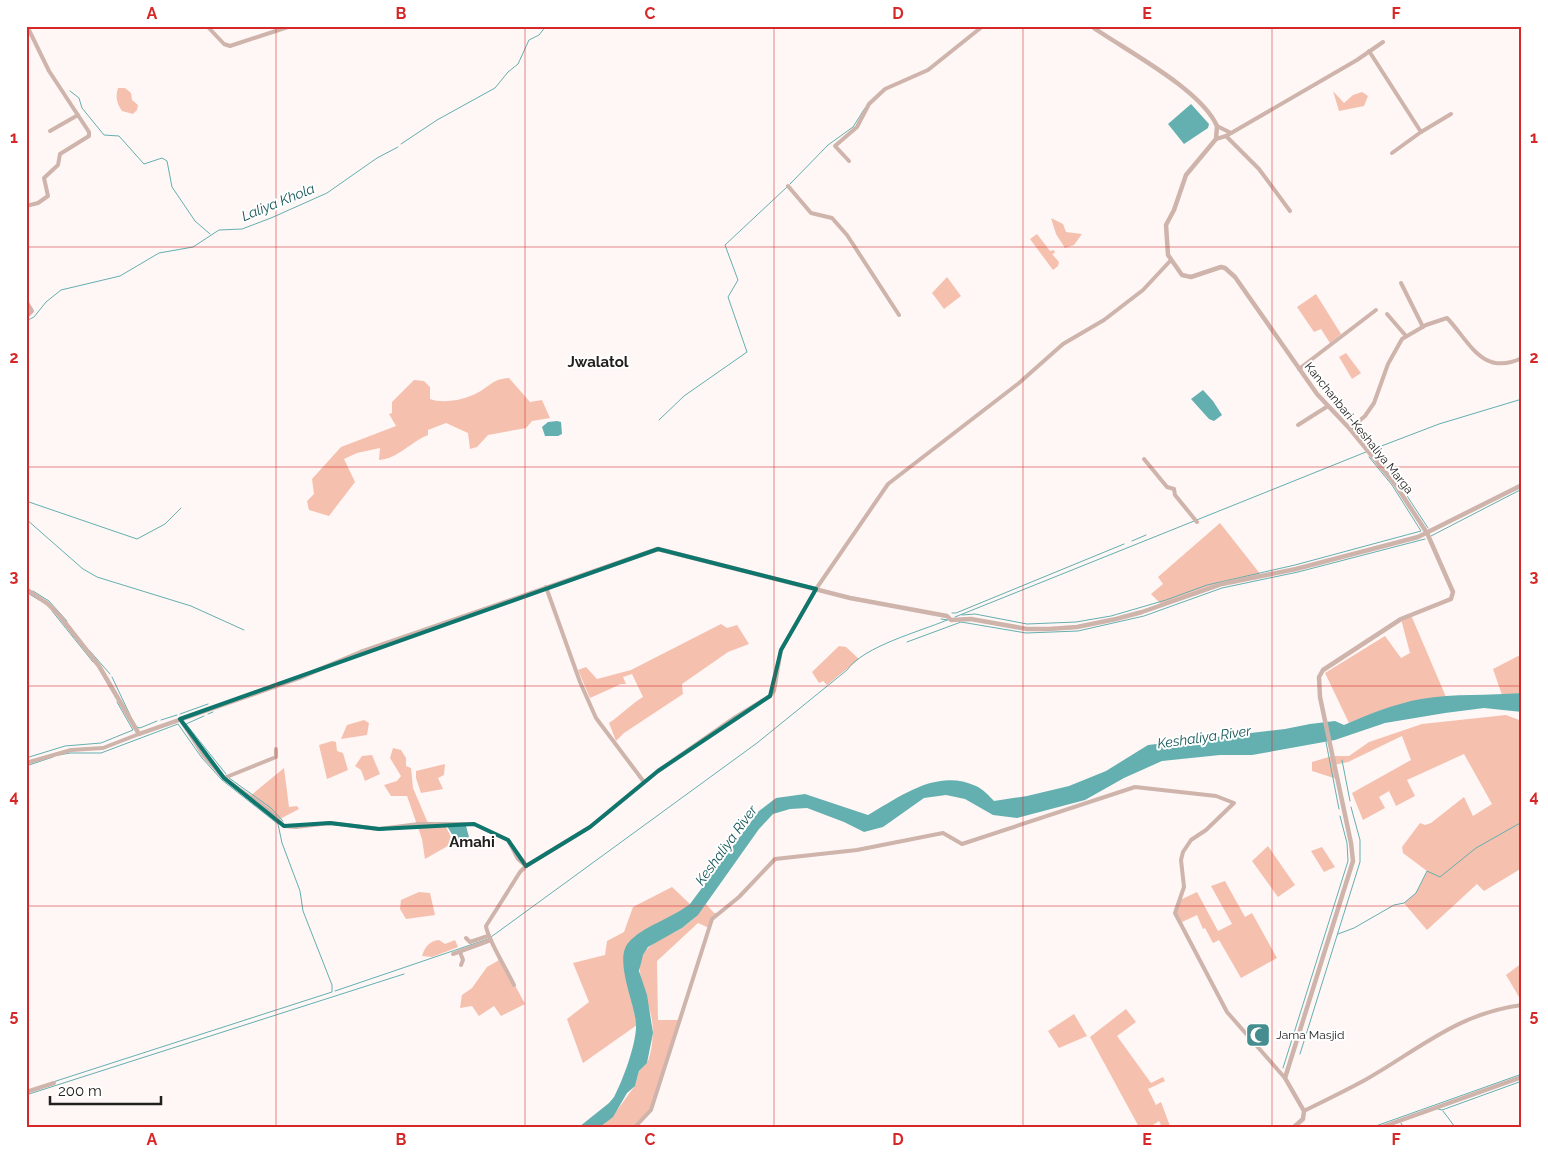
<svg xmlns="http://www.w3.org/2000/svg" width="1548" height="1153" font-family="Raleway,sans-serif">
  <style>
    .green { fill: #f6c0af }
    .water { fill: #64afb0 }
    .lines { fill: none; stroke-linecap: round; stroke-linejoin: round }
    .stream { stroke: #64afb0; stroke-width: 1 }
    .minor { stroke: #cfb4ac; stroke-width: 4 }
    .tertiary { stroke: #cfb4ac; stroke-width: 4.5 }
    .marked { fill: none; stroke: #0f766e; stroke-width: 4; stroke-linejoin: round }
    .grid { fill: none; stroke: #d62828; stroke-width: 1; stroke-opacity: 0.55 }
    .labels { text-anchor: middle; stroke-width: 4; stroke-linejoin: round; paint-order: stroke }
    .street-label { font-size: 12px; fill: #22201f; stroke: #fff }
    .poi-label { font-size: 12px; fill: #22201f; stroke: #fff; text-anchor: start }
    .water-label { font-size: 14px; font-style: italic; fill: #135556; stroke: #fff }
    .quarter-label { font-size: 15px; font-weight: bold; fill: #22201f; stroke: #fff }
    .neatline { fill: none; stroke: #d62828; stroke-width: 2 }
    .grid-label { font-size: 16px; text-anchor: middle; font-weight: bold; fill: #d62828 }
  </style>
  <rect width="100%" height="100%" fill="#fef7f5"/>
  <g class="green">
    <path d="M118 88H125L131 93 132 100 138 105 137 110 133 114 122 111C117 103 115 98 118 88Z"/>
    <polygon points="1333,91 1344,103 1353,95 1362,92 1368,96 1364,106 1339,111"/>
    <polygon points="1051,218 1063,224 1066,232 1082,234 1074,245 1065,248 1056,234"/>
    <polygon points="1037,234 1050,251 1054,250 1055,253 1052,254 1059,262 1058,266 1053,270 1030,239"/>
    <polygon points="947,277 961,296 944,309 932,293"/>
    <polygon points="1316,294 1341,334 1330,343 1321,329 1314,332 1297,307"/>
    <polygon points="1346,353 1361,373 1352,379 1339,357"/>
    <path d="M509 378 530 402 542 400 550 418 532 421 526 428 488 435 477 447 470 449 468 433 446 423 428 430V435C409 443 399 458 379 460L380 448 357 453 344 459 355 482 329 516 309 510 307 501 314 494 312 479 341 447 396 426 389 414 392 413V402L414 380 424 381 430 387V399C443 404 464 400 477 393 491 386 492 379 509 378Z"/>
    <polygon points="1220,523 1261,575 1222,584 1162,605 1151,594 1163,584 1158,577"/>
    <path d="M1411 615 1446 697C1412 700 1381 709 1349 723L1325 673 1385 636 1401 658 1410 653 1401 619Z"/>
    <path d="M721 624 727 628 737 625 749 644 728 652 682 684 683 694 624 733 616 741 609 723C621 715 630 705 643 697L632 674 623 677 626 684H621L590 698 578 670 586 667 597 679 631 670Z"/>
    <polygon points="839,646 846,647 859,659 827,685 823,681 819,683 812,672"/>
    <polygon points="1522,654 1522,693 1502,695 1493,669"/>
    <polygon points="1506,715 1522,721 1522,868 1484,891 1477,884 1427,930 1404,903 1416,893 1427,871 1403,853 1402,847 1420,823 1425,825 1431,823 1464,797 1473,816 1492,804 1464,754 1407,780 1415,796 1396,806 1389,791 1379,797 1385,808 1363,820 1352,793 1411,760 1402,736 1348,762 1334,765 1337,779 1312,771 1312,762 1332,756 1349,756 1369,742 1422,724"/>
    <polygon points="364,720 369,723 367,735 341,739 347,725"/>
    <polygon points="332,741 336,742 337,751 343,753 348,770 327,779 319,745"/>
    <polygon points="393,748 401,750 406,758 406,766 411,768 413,788 427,821 432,826 445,825 453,841 453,843 425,859 422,839 407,796 391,796 384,785 397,781 401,776 390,758"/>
    <polygon points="372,755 380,774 365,781 361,770 355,766 362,756"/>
    <polygon points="445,764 444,775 438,778 443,789 421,793 416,778 416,771"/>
    <polygon points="284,768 289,807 297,806 299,809 278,820 249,797"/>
    <polygon points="1268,846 1295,885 1278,897 1252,861"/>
    <polygon points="1322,847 1335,867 1324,872 1311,851"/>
    <polygon points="1225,881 1245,917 1252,913 1277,958 1241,978 1219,940 1213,943 1205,928 1203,929 1197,915 1180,923 1175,913 1178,901 1197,892 1218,931 1232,924 1211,886"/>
    <polygon points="672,887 690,904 678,914 645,930 624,966 637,1025 583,1063 567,1019 589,1002 573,963 605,955 607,941 624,932 633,907"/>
    <polygon points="419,892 430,893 435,915 406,919 400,909 401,900"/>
    <path d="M706 904 714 913H719L712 919 709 928 698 923 657 961 658 1020H681L651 1110 635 1127H600C614 1117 624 1100 634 1087 637 1082 637 1077 639 1072 640 1068 646 1065 648 1061 653 1048 654 1028 651 1015 647 998 635 973 642 957 649 941 668 937 682 928 691 922 699 913 706 904Z"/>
    <path d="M439 940 445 944 455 940 458 947 432 957 422 956C425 947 429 941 439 940Z"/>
    <polygon points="501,959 525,1004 501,1016 494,1006 479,1016 472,1006 460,1008 462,995 472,988 487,967"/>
    <polygon points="1522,963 1522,1002 1506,975"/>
    <polygon points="1126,1009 1136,1022 1117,1036 1151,1083 1163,1077 1165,1081 1148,1089 1156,1105 1161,1102 1170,1126 1162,1127 1159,1121 1150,1127 1139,1127 1090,1037"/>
    <polygon points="1074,1014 1087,1036 1059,1048 1048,1031"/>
  </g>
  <g class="water">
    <polygon points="1191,104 1209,124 1208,128 1184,144 1168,124"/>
    <polygon points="1203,390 1213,401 1222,415 1214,421 1209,419 1191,399"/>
    <polygon points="557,421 561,422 562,434 558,436 545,436 542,427 548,422"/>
    <path d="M1522 693V712L1484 708 1445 713 1385 723 1335 740 1252 755H1220L1162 761 1124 778 1085 800 1017 818 993 815 965 799 946 795 924 798 883 827 864 832 844 822 807 808 790 809 773 814 759 829 698 915 682 928 648 947 643 955 639 971 647 995 653 1033 647 1063 639 1071 635 1086 627 1093 613 1117 600 1127H579L609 1103 614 1097C623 1080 637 1042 636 1024 635 1003 613 959 629 942 642 927 672 918 690 904L759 811 776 798 805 794 868 815C901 796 937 768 976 786 983 789 989 796 994 801L1027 796 1069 786 1106 771 1148 745 1285 729 1310 724 1335 721 1344 725C1369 714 1394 704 1421 699 1455 693 1488 696 1522 693Z"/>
    <polygon points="447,826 466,826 469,837 465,840 456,841"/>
  </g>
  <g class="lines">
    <g class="stream">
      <polyline points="70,91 79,98 82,108 104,135 119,136 144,164 162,158 167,161 172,187 195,221 210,234"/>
      <polyline points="401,144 437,120 495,88 508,72 518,64 529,40 539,35 546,26"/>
      <polyline points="790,184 828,145 853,127 865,108"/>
      <polyline points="26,305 29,312"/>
      <polyline points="26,321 34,317 46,302 61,290 120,276 159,253 193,247 219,230 242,229 271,218 327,193 377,158 398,147"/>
      <polyline points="659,420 684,396 747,352 728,297 738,280 725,245 787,187"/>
      <polyline points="1371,450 1439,424 1522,399"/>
      <polyline points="1375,453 1398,482 1428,528"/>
      <polyline points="26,501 137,539 165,524 181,508"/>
      <polyline points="26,519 83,569 97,577 191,606 244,630"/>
      <polyline points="1431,536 1522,489"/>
      <polyline points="1132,541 1146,535"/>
      <polyline points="33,591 49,601 67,621"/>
      <polyline points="26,592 39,600"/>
      <polyline points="52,611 93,662"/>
      <polyline points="952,613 956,613 1124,544"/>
      <polyline points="962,615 975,614 1027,624 1076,622 1111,616 1166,600 1207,585 1295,565 1421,531 1392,485 1369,457"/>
      <polyline points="955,617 1366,452"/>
      <polyline points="941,619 948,620"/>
      <polyline points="907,642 961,622 1026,633 1078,631 1144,616 1222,588 1298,572 1425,539"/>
      <polyline points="89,650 110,674"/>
      <polyline points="112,677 130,715"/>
      <polyline points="180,714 208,704"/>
      <polyline points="208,714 213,712"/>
      <polyline points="204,716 186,724 226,774"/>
      <polyline points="161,720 177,715"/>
      <polyline points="137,727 140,728 157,721"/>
      <polyline points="1326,742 1339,809"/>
      <polyline points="26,758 65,746 101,743 133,730 117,702"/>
      <polyline points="1342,760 1350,801"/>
      <polyline points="26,766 53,757"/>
      <polyline points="229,778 271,808 283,821"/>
      <polyline points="1338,934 1354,928 1394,905 1404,903 1416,893 1427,871 1440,877 1476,848 1522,822"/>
      <path d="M491 937 757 743 847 670C864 646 919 632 947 620"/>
      <polyline points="335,991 488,939"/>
      <polyline points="1300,1054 1360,862 1360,840 1351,807"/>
      <polyline points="1283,1068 1348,861 1347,843 1340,816"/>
      <polyline points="53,1082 332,992 332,985 303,911 300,891 282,843 278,824 222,780 202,758 178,724 101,753 70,753 59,755"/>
      <polyline points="26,1095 404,974"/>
      <polyline points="1438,1109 1442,1110 1522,1081"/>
      <polyline points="1443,1111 1455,1127"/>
      <polyline points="1401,1123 1403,1127"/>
      <polyline points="1373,1127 1522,1074"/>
    </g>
    <g class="minor">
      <polyline points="207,26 224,44 230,46 291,26"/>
      <polyline points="1369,51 1421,132"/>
      <polyline points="1217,126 1231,133"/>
      <polyline points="50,131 78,115"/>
      <polyline points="1226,136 1259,169 1290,211"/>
      <polyline points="1216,139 1226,136 1357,60 1383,42"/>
      <polyline points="1392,153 1421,132 1451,114"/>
      <polyline points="849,161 835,146 857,127 869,104 885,89 928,70 983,26"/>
      <polyline points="788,186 811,213 832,218 847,235 899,315"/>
      <polyline points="26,206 38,203 48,196 44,178 58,165 60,154 89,136 89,132 49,71 27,26"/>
      <polyline points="1401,283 1423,327"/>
      <polyline points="26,301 32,311 26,317"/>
      <polyline points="1387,314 1406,336"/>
      <polyline points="1299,369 1376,310"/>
      <polyline points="1298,425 1328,406"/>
      <path d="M1350 429 1365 416 1374 403 1388 364 1402 339 1426 325 1447 318C1470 342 1482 377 1522 358"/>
      <polyline points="1144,459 1167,487 1174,489 1175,495 1197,522"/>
      <polyline points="546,587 580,682 596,718 644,782"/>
      <polyline points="180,719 204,756 224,778 269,811 284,826 296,827 330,823 379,829 419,824 474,824 508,840 518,859 526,866"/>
      <polyline points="26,763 71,750 103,748 139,734"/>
      <polyline points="224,778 276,757 276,749"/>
      <polyline points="466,938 470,942 488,936"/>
      <polyline points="460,952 463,960 461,965"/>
      <polyline points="453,954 491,940"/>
      <path d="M514 985C508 972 487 938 486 926L520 872 526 866 590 827 658 771 734 718 770 696 774 691 781 650 816 589 888 484 1019 383 1063 344 1104 320 1143 290 1171 260"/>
      <polyline points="26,1092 54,1083"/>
      <path d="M1304 1111C1324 1101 1345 1091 1365 1080 1418 1050 1458 1013 1522 1005"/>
      <polyline points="635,1127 651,1110 712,919 739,897 775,859 857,850 943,833 962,844 1135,787 1216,796 1234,803 1206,830 1191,840 1183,852 1181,860 1184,887 1175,913 1227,1012 1285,1078"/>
      <polyline points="1382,1127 1522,1077"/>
    </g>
    <g class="tertiary">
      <path d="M1091 26C1125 50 1201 89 1217 126L1216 139 1186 175 1174 210 1166 225 1168 255 1182 275 1191 277 1221 267 1225 268 1235 277 1317 394 1350 429 1395 484 1427 533 1453 592 1451 599 1401 619 1323 670 1319 677 1320 697 1351 843 1353 861 1285 1078 1304 1111 1303 1119 1294 1127"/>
      <polyline points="26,589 48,604 59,615 99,666 139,734 299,678 361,652 658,549 850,598 947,616 951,620 971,619 1027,629 1049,629 1077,627 1116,619 1142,612 1222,584 1296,569 1418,537 1522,485"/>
    </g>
  </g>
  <path class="marked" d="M658 549 816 589 781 650 770 696 658 771 590 827 526 866 508 840 474 824 379 829 330 823 284 826 224 778 180 719Z"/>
  <path class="grid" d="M276 26V1127M525 26V1127M774 26V1127M1023 26V1127M1272 26V1127M26 247H1522M26 467H1522M26 686H1522M26 906H1522"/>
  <defs>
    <symbol id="mosque-square" viewBox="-11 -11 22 22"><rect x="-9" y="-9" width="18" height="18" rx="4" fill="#458d8e" stroke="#fff"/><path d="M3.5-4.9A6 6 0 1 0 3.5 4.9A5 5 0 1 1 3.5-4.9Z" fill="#fff"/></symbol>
  </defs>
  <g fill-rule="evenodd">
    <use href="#mosque-square" x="1244" y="1021" width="28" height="28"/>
  </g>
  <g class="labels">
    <g class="street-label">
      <text transform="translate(1359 428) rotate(51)" y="4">Kanchanbari-Keshaliya Marga</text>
    </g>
    <g class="poi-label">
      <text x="1276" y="1039">Jama Masjid</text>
    </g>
    <g class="water-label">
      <text transform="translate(278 202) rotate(-22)" y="5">Laliya Khola</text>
      <text transform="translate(1204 737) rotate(-8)" y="5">Keshaliya River</text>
      <text transform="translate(726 845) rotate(-54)" y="5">Keshaliya River</text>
    </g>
    <g class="quarter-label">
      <text x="598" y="367">Jwalatol</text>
      <text x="472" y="847">Amahi</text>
    </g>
  </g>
  <rect width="1548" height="1153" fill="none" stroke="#ffffff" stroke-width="55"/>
  <path d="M50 1096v8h111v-8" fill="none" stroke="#22201f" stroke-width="2.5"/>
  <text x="58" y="1096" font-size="15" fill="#22201f" stroke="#ffffff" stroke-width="4" paint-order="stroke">200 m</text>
  <rect x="28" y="28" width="1492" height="1098" class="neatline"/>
  <g class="grid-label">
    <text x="152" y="19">A</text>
    <text x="401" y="19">B</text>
    <text x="650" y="19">C</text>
    <text x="898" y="19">D</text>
    <text x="1147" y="19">E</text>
    <text x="1396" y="19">F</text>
    <text x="14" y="143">1</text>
    <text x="1534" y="143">1</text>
    <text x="14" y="363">2</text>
    <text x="1534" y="363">2</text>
    <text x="14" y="582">3</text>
    <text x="1534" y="582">3</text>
    <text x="14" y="802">4</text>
    <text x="1534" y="802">4</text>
    <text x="14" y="1021">5</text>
    <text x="1534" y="1021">5</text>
    <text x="152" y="1145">A</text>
    <text x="401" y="1145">B</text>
    <text x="650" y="1145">C</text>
    <text x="898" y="1145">D</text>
    <text x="1147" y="1145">E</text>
    <text x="1396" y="1145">F</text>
  </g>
</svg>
